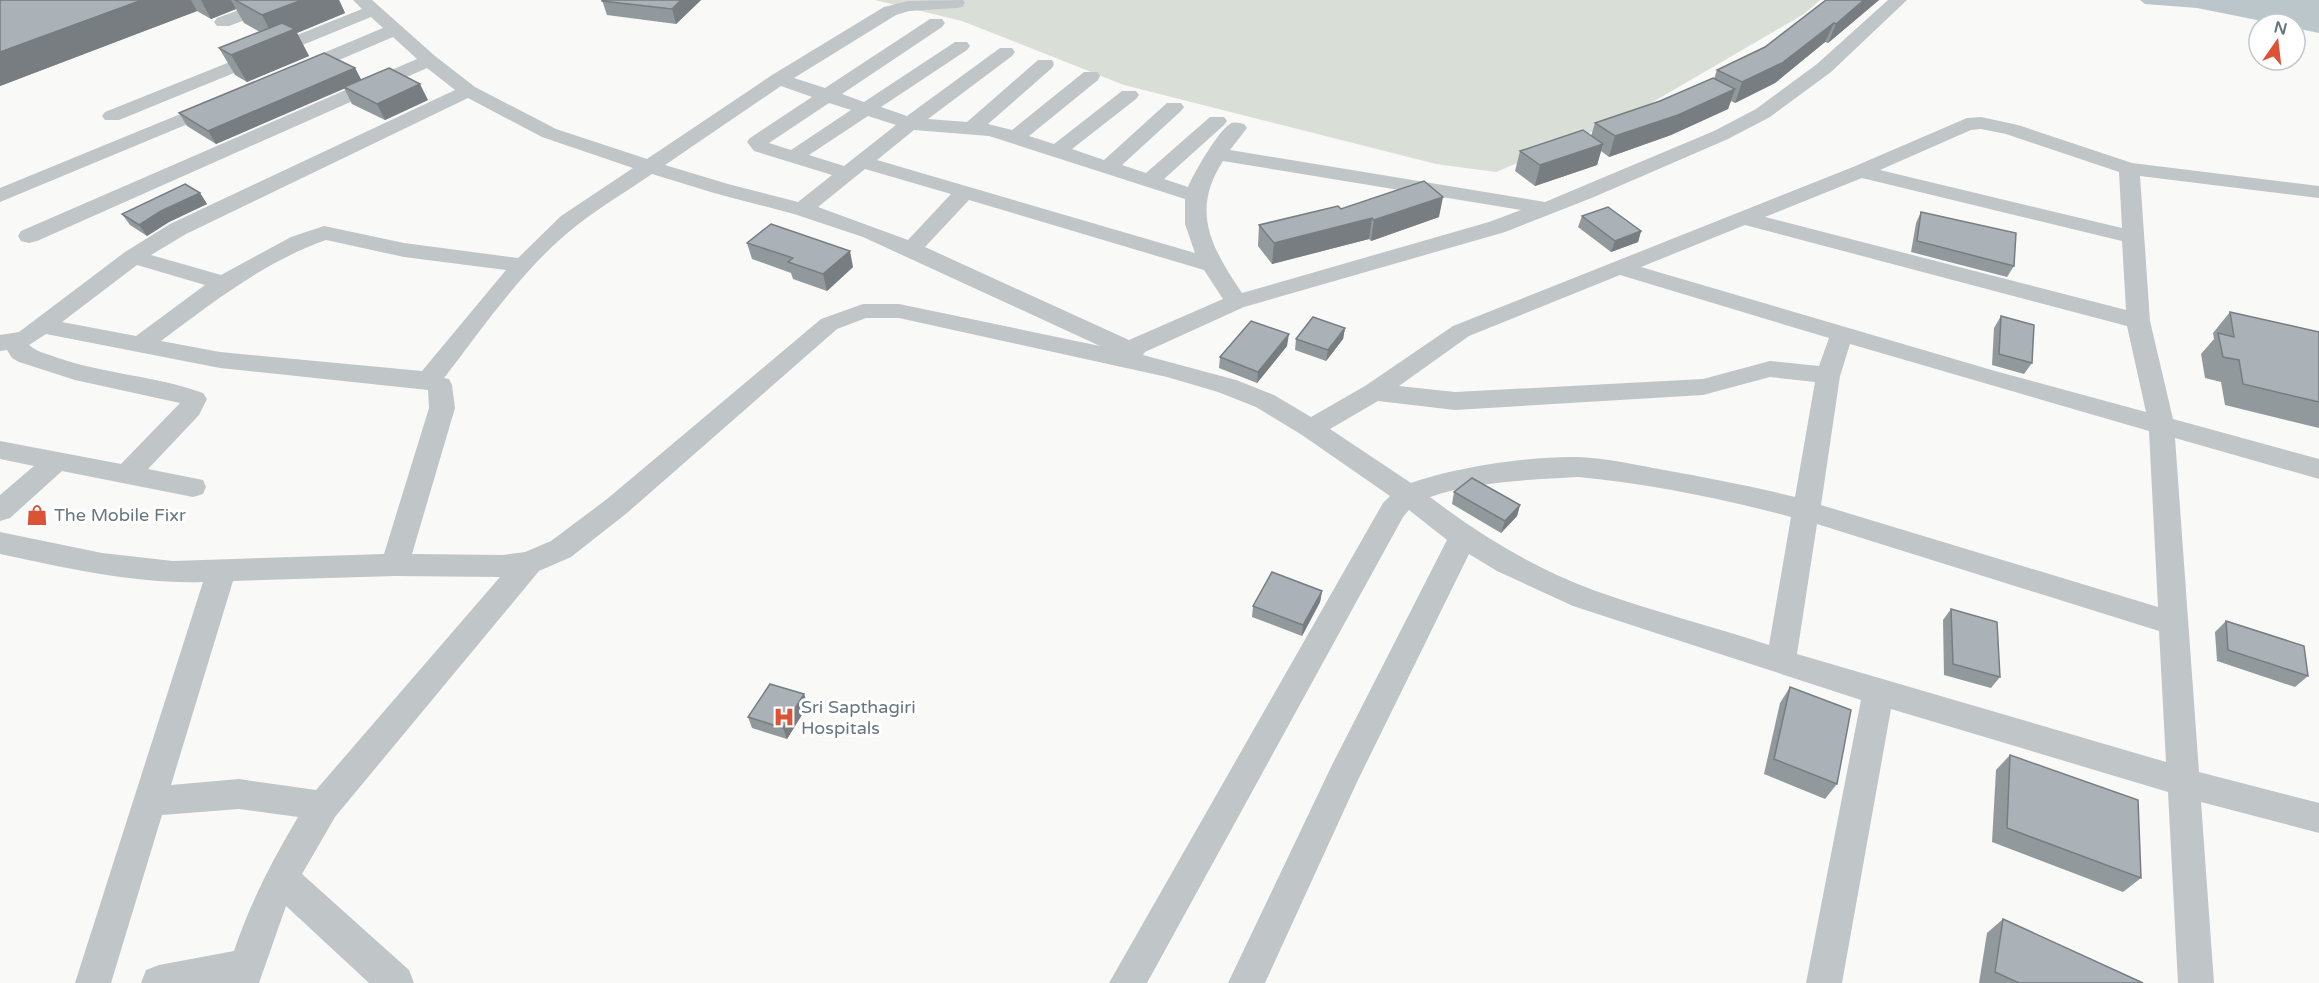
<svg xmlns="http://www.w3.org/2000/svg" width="2319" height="983" font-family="'Varela Round',sans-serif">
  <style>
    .green { fill: #d9ded6 }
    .water { fill: #bac6ca }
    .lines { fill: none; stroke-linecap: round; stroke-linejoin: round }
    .minor { fill: #c0c5c8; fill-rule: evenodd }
    .wall { fill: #92999d }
    .shaded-wall { fill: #777d80 }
    .building { fill: #aab2b7; stroke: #777d80; stroke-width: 1.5 }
    .labels { text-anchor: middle; stroke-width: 6; stroke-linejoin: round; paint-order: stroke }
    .poi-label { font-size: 18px; fill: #667680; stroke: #fff; text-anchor: start }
  </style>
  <rect width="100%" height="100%" fill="#f9f9f7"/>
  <polygon class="green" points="875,0 1820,0 1804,14 1627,117 1496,172 1436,164 1124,85 962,21"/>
  <polygon class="water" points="2140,0 2319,0 2319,33 2295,28 2295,24 2277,24 2197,8 2145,4"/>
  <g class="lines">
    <g class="minor">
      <polygon points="266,0 291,0 288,4 229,26 217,26 214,22 217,18"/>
      <path d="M353 0H372L435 56 475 87 556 129 647 159 772 75 884 7 908 1 963 0 965 3 962 7 956 8 909 11 896 15 794 78 825 88 930 19H942L945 23 942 27 842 94 864 102 955 42H967L970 46 967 50 881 107 907 116 1000 48H1012L1015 52 1012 56 928 119 967 122 1038 60H1052L1054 64 1052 68 988 124 1012 130 1084 72H1098L1100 76 1098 80 1029 136 1054 144 1122 91H1136L1139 95 1136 99 1072 149 1104 160 1167 103H1181L1184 107 1181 111 1122 165 1146 173 1210 117H1224L1227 121 1224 125 1164 179 1188 187C1194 173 1218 131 1230 124 1234 121 1240 123 1244 124L1247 128 1230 150 1545 202 1714 131 1756 109 1817 64 1888 0H1907L1831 72 1770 117 1728 139 1594 197 1505 232 1244 307 1145 352 1143 355 1236 380 1274 395 1311 417 1365 386 1453 326 1853 167 1967 118 1981 117 2018 125 2132 163 2319 186V198L2140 176 2150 321 2173 419 2319 459V479L2175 438 2199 772 2319 803V833L2201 802 2214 983H2178L2168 792 1891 709 1842 983H1806L1861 700 1573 606 1497 571 1469 554 1357 782 1265 983H1228L1332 765 1447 540 1409 510 1403 517 1147 983H1109L1383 503 1390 496 1302 435 1256 407 1218 392 1167 377 899 318H866L837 329 627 513 571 557 539 571 335 817 302 874 409 970 414 983H369L286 906 259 983H141L146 970 159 965 234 951C250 903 272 861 298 817L239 809 162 815 111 983H75L203 582C134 584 67 568 0 554V532L102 553 173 561 384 554 429 408 428 390 220 368 46 334 29 345C37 352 48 354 58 358 105 374 156 376 203 393L207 399 199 415 148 469 203 480 206 487 203 494 193 497 62 471 10 518 0 521V495L34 466 0 459V441L121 464 180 403 75 380 19 362 12 358 7 350 0 351V335L19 332 125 252 170 224 455 90 427 68 37 241 29 243 21 241 18 236 21 231 417 59 393 37 304 75H290L288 71 290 67 383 28 371 17 119 120H105L102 116 105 112 362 9ZM781 86 812 97 750 138 747 142 754 151 832 175 798 202 728 184 665 165ZM468 98 542 137 633 168 561 216 518 258 404 243 324 226 291 237 221 275 151 255 186 234ZM829 103 851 110 791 150 769 143ZM868 116 896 125 844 166 809 155ZM1981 129 2006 134 2119 172 2122 228 1880 170 1971 130ZM914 130 989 136 1185 199V224L1195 253 877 160ZM1223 161 1521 210 1489 222 1242 293C1212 248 1190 212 1223 161ZM865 169 951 194 908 240 818 207ZM652 174 714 193 794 214 863 237 1100 346 899 304H863L821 319 607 499 551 541 525 552 503 555 412 554 455 408 452 385 449 379 444 378C485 325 524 267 576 226 600 207 627 191 652 174ZM1862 178 2122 241 2126 310 1765 217ZM969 200 1204 270 1223 299 1129 340 925 247ZM1745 225 2127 326 2146 412 1995 371 1641 267ZM326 240 404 257 506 270 422 371 220 352 161 341C213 302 264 262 326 240ZM137 265 205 285 136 336 62 322ZM1620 275 1829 338 1819 366 1770 361 1703 379 1455 392 1399 386 1469 336ZM1850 344 2149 431 2158 607 1821 505 1840 376ZM1770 377 1815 382 1795 497C1751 486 1708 478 1664 470 1636 465 1607 458 1578 457 1530 456 1456 467 1411 483L1330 429 1378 401 1455 410 1703 395ZM1578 477C1650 484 1721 498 1791 517L1769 645C1711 626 1651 611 1593 590 1534 568 1480 535 1430 497 1474 481 1531 480 1578 477ZM1817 524 2159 631 2166 762 1797 654ZM395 576 500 577 316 790 239 779 171 785 233 581Z"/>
      <polygon points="217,99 224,101 227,105 224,109 0,202 0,188"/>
    </g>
  </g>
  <g class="wall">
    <polygon points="0,0 339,0 345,13 297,33 309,56 247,82 235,75 219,48 260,32 244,23 236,9 211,19 197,11 0,86"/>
    <polygon points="602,0 701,0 676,24 607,15"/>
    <polygon points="1826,0 1879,0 1828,43 1825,42 1775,83 1735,103 1731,101 1728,109 1671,135 1609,157 1601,151 1597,165 1535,186 1515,171 1520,151 1591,136 1595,123 1660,101 1714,79 1717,70 1765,47"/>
    <polygon points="355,68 361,80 428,100 385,120 352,104 344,88 216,144 187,126 179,113"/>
    <polygon points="200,193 207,204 169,222 147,236 130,225 122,214"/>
    <polygon points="1341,209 1439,217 1371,241 1369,239 1272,264 1258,246 1259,225"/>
    <polygon points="1921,212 2014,266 2007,277 1911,252 1916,223"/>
    <polygon points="1582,216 1641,231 1638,242 1611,252 1578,227"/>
    <polygon points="747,243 853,267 827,291 793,279 791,273 752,259"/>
    <polygon points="2230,312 2319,332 2319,428 2225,405 2221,382 2205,378 2201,354 2214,339 2213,333"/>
    <polygon points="2001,316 2032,363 2024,374 1992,365 1994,328"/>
    <polygon points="1345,328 1343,339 1326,361 1295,350 1296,339"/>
    <polygon points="1287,346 1257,383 1219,368 1220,357"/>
    <polygon points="1454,492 1520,505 1517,516 1501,533 1452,504"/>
    <polygon points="1322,591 1320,602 1302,636 1252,617 1253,606"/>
    <polygon points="1951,609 2000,677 1991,688 1944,675 1943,620"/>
    <polygon points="2226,621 2308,676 2295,687 2217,661 2215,632"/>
    <polygon points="1790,687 1837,784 1825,799 1764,774 1780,703"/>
    <polygon points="808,705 787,739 752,728 748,717"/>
    <polygon points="2010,755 2141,878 2123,892 1992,842 1996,770"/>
    <polygon points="2003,919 2143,983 1979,983 1987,933"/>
  </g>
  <g class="shaded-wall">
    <polygon points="142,0 191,0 197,11 0,86 0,52"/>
    <polygon points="201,0 231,0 236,9 211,19"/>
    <polygon points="302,0 339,0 345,13 297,33 309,56 247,82 231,55 274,38 262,15"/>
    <polygon points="681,0 701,0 676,24 672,9"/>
    <polygon points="1864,0 1879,0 1828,43 1836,24"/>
    <polygon points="1834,23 1825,42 1775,83 1735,103 1742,82"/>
    <polygon points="355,68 362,81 216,144 208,131"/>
    <polygon points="420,84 428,100 385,120 377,104"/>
    <polygon points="1735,89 1728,109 1671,135 1609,157 1615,136"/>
    <polygon points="1603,144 1597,165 1535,186 1540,165"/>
    <polygon points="200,193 207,204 169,222 147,236 139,225 161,211"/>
    <polygon points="1443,197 1439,217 1371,241 1374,220"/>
    <polygon points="1372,218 1369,239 1272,264 1274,243"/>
    <polygon points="1641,231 1638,242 1611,252 1615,241"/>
    <polygon points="850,251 853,267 827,291 823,274"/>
    <polygon points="1345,328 1343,339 1326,361 1328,350"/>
    <polygon points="1289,334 1287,346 1257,383 1258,372"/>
    <polygon points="1520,505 1517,516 1501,533 1505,521"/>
    <polygon points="1322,591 1320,602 1302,636 1303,625"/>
    <polygon points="804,694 808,705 787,739 783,728"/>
  </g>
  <g class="building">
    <polygon points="0,0 142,0 0,52"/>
    <polygon points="235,0 302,0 262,15"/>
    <polygon points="602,0 681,0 672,9 602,1"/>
    <polygon points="1826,0 1864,0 1836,24 1834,23 1782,63 1742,82 1717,70 1765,47"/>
    <polygon points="282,23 295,29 231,55 219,48"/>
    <polygon points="324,53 355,68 208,131 179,113"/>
    <polygon points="389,68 420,84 377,104 344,87"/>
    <polygon points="1713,78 1735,89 1678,115 1615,136 1595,123 1660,101"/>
    <polygon points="1583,130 1603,144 1540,165 1520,151"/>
    <polygon points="1424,181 1443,197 1374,220 1372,218 1274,243 1259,225 1338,206 1341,209"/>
    <polygon points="185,184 200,193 161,211 139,225 122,214"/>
    <polygon points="1608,207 1641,231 1615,241 1582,216"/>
    <polygon points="1921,212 2016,233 2014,266 1917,241"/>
    <polygon points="771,224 850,251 823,274 788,262 793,258 747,243"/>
    <polygon points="2230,312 2319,332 2319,402 2243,384 2239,360 2223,357 2218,333 2234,337"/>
    <polygon points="2001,316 2034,325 2032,363 1999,354"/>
    <polygon points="1313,317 1345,328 1328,350 1296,339"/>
    <polygon points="1251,321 1289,334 1258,372 1220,357"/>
    <polygon points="1472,478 1520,505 1505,521 1454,492"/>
    <polygon points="1272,572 1322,591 1303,625 1253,606"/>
    <polygon points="1951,609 1997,622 2000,677 1953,664"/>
    <polygon points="2226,621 2304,646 2308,676 2228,650"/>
    <polygon points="770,684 804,694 783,728 748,717"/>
    <polygon points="1790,687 1851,710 1837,784 1774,759"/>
    <polygon points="2010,755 2138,800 2141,878 2007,828"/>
    <polygon points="2003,919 2143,983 2019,983 1995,972"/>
  </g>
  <defs>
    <symbol id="shop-bare" viewBox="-9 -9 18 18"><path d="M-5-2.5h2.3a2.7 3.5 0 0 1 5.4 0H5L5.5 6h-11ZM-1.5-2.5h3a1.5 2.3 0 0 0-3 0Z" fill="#db5235" stroke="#fff" stroke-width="2.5" paint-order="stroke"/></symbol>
    <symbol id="hospital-bare" viewBox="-9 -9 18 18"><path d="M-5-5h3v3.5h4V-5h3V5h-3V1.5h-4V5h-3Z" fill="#db5235" stroke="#fff" stroke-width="2.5" paint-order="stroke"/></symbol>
  </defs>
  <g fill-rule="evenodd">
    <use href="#shop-bare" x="22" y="500" width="30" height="30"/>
    <use href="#hospital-bare" x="769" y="702" width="30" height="30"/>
  </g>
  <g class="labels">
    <g class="poi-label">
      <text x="54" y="521">The Mobile Fixr</text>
      <text x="801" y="713">Sri Sapthagiri<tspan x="801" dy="21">Hospitals</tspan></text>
    </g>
  </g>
  <g transform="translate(2277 42) rotate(14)"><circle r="28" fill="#ffffff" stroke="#c2c8cc" stroke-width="1.5"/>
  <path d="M0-4.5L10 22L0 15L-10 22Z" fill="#db5235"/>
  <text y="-9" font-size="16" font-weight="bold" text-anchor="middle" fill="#667680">N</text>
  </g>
</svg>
